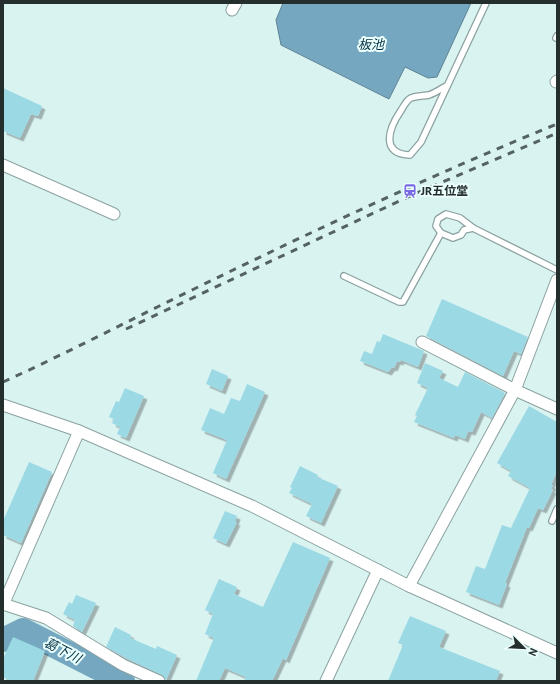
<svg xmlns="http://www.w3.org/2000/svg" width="560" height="684" font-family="'PT Sans','Noto Sans JP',sans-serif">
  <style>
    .water { fill: #75a8c0; stroke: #5d8394 }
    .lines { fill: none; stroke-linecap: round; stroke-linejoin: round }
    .river { stroke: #75a8c0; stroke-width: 24 }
    .building { fill: #9bd9e5; filter: url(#shadow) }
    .service-casing { stroke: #8ba2a1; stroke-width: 8 }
    .minor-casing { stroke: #8ba2a1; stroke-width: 13 }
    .service { stroke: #fff; stroke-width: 5.5 }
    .minor { stroke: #fff; stroke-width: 11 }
    .rail { stroke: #546261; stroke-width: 3; stroke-dasharray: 7 7; stroke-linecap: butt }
    .labels { text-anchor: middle; stroke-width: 4; stroke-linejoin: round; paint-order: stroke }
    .poi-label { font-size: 12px; font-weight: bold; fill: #242e2d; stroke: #ebfffd; text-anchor: start }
    .water-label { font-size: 13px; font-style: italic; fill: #023143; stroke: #ebfffd }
  </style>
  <defs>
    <filter id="shadow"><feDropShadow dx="3.5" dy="3.5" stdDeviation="0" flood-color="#0004"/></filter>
  </defs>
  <rect width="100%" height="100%" fill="#d9f3f1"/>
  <polygon class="water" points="283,3 471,3 437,77 428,78 405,67 389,99 281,45 276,20"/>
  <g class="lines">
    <polyline class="river" points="3,640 23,630 123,681"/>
  </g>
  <g class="building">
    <polygon points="3,88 42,106 38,116 31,114 20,138 3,131"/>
    <polygon points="442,299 528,337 521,354 514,351 503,376 426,336"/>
    <polygon points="383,334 424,351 418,367 401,360 400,362 397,361 394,368 392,367 388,372 360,361 364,351 372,354 377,341 380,342"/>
    <polygon points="425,363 443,371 439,378 458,387 465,372 505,393 492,418 481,412 472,432 468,431 465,439 455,435 454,438 414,422 417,416 415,415 428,388 417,383"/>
    <polygon points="212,369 228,376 222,391 206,384"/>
    <polygon points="247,384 265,392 226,479 213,473 227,440 201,430 210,408 224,414 231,398 240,401"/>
    <polygon points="125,388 144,396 126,438 117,434 120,427 112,423 114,419 109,417 116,401 119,402"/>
    <polygon points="529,406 557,422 557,471 551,485 553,485 551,489 553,490 543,510 538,508 529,528 527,527 505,583 507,584 499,605 466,592 476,566 485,569 502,525 511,528 530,488 508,476 511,471 497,463"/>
    <polygon points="29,462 52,472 21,543 3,535 3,521"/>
    <polygon points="300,466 318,475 317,477 338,486 321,523 306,516 312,504 289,493 292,488 290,487"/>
    <polygon points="225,511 237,516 235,522 237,522 226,544 213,538"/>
    <polygon points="293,542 330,558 286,660 283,658 272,681 244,681 246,677 225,668 219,681 196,681 214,638 205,634 213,614 205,610 219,579 237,587 234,594 263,607"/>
    <polygon points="76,595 96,603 82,632 73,626 75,620 63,614 69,602 72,604"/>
    <polygon points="410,616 446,631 439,647 500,671 496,681 388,681 403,645 398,643"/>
    <polygon points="115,627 131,635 130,638 156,649 157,646 177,655 166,680 162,675 132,661 106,647"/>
    <polygon points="13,637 45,651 33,681 11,681 3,677 3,659"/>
  </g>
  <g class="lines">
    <defs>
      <g id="service">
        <polyline points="556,38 557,36"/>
        <path d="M446 86C441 89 435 93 429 95 424 96 416 96 411 98 406 100 403 108 400 112 388 130 381 154 410 155L421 142 486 3"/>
        <polygon points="446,214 460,218 473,228 464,230 461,235 453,238 441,233 436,226 438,219"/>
        <polyline points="473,228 557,270"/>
        <polyline points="344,276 399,302 403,302 441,233"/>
        <polyline points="552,521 557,509"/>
      </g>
      <g id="minor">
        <polyline points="232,10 236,3"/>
        <polyline points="556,82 557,81"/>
        <polyline points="3,165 114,214"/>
        <polyline points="422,342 515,390 557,409"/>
        <polyline points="3,405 79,431 252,506 409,586 557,653"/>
        <polyline points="409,586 515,390 557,280"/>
        <polyline points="3,604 46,618 123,665 159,681"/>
        <polyline points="3,605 79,431"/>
        <polyline points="326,681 378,570"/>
      </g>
    </defs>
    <use href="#service" class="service-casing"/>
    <use href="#minor" class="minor-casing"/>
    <use href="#service" class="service"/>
    <use href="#minor" class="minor"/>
    <g class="rail">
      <polyline points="126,329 410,196 557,133"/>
      <path d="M3 382C67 353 130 320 194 289 313 231 434 174 557 124"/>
    </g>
  </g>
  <defs>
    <symbol id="station-bare" viewBox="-9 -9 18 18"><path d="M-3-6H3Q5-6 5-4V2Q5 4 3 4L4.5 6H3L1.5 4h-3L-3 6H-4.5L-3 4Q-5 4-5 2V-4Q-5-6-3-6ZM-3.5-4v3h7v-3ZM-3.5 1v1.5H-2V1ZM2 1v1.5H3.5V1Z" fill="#7c69e4" stroke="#ebfffd" stroke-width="2.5" paint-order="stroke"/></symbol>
  </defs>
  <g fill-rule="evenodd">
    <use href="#station-bare" x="400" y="181" width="20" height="20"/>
  </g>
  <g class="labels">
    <g class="poi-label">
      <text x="421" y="195">JR五位堂</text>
    </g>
    <g class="water-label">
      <text x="371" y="49">板池</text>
      <text transform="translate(63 650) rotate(27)" y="5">葛下川</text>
    </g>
  </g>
  <rect width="560" height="684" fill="none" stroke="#242e2d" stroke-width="8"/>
  <g transform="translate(524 648) rotate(114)" stroke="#ebfffd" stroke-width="3" paint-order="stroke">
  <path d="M0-3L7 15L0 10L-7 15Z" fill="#242e2d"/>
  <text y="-6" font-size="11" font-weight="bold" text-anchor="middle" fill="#242e2d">N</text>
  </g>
</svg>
